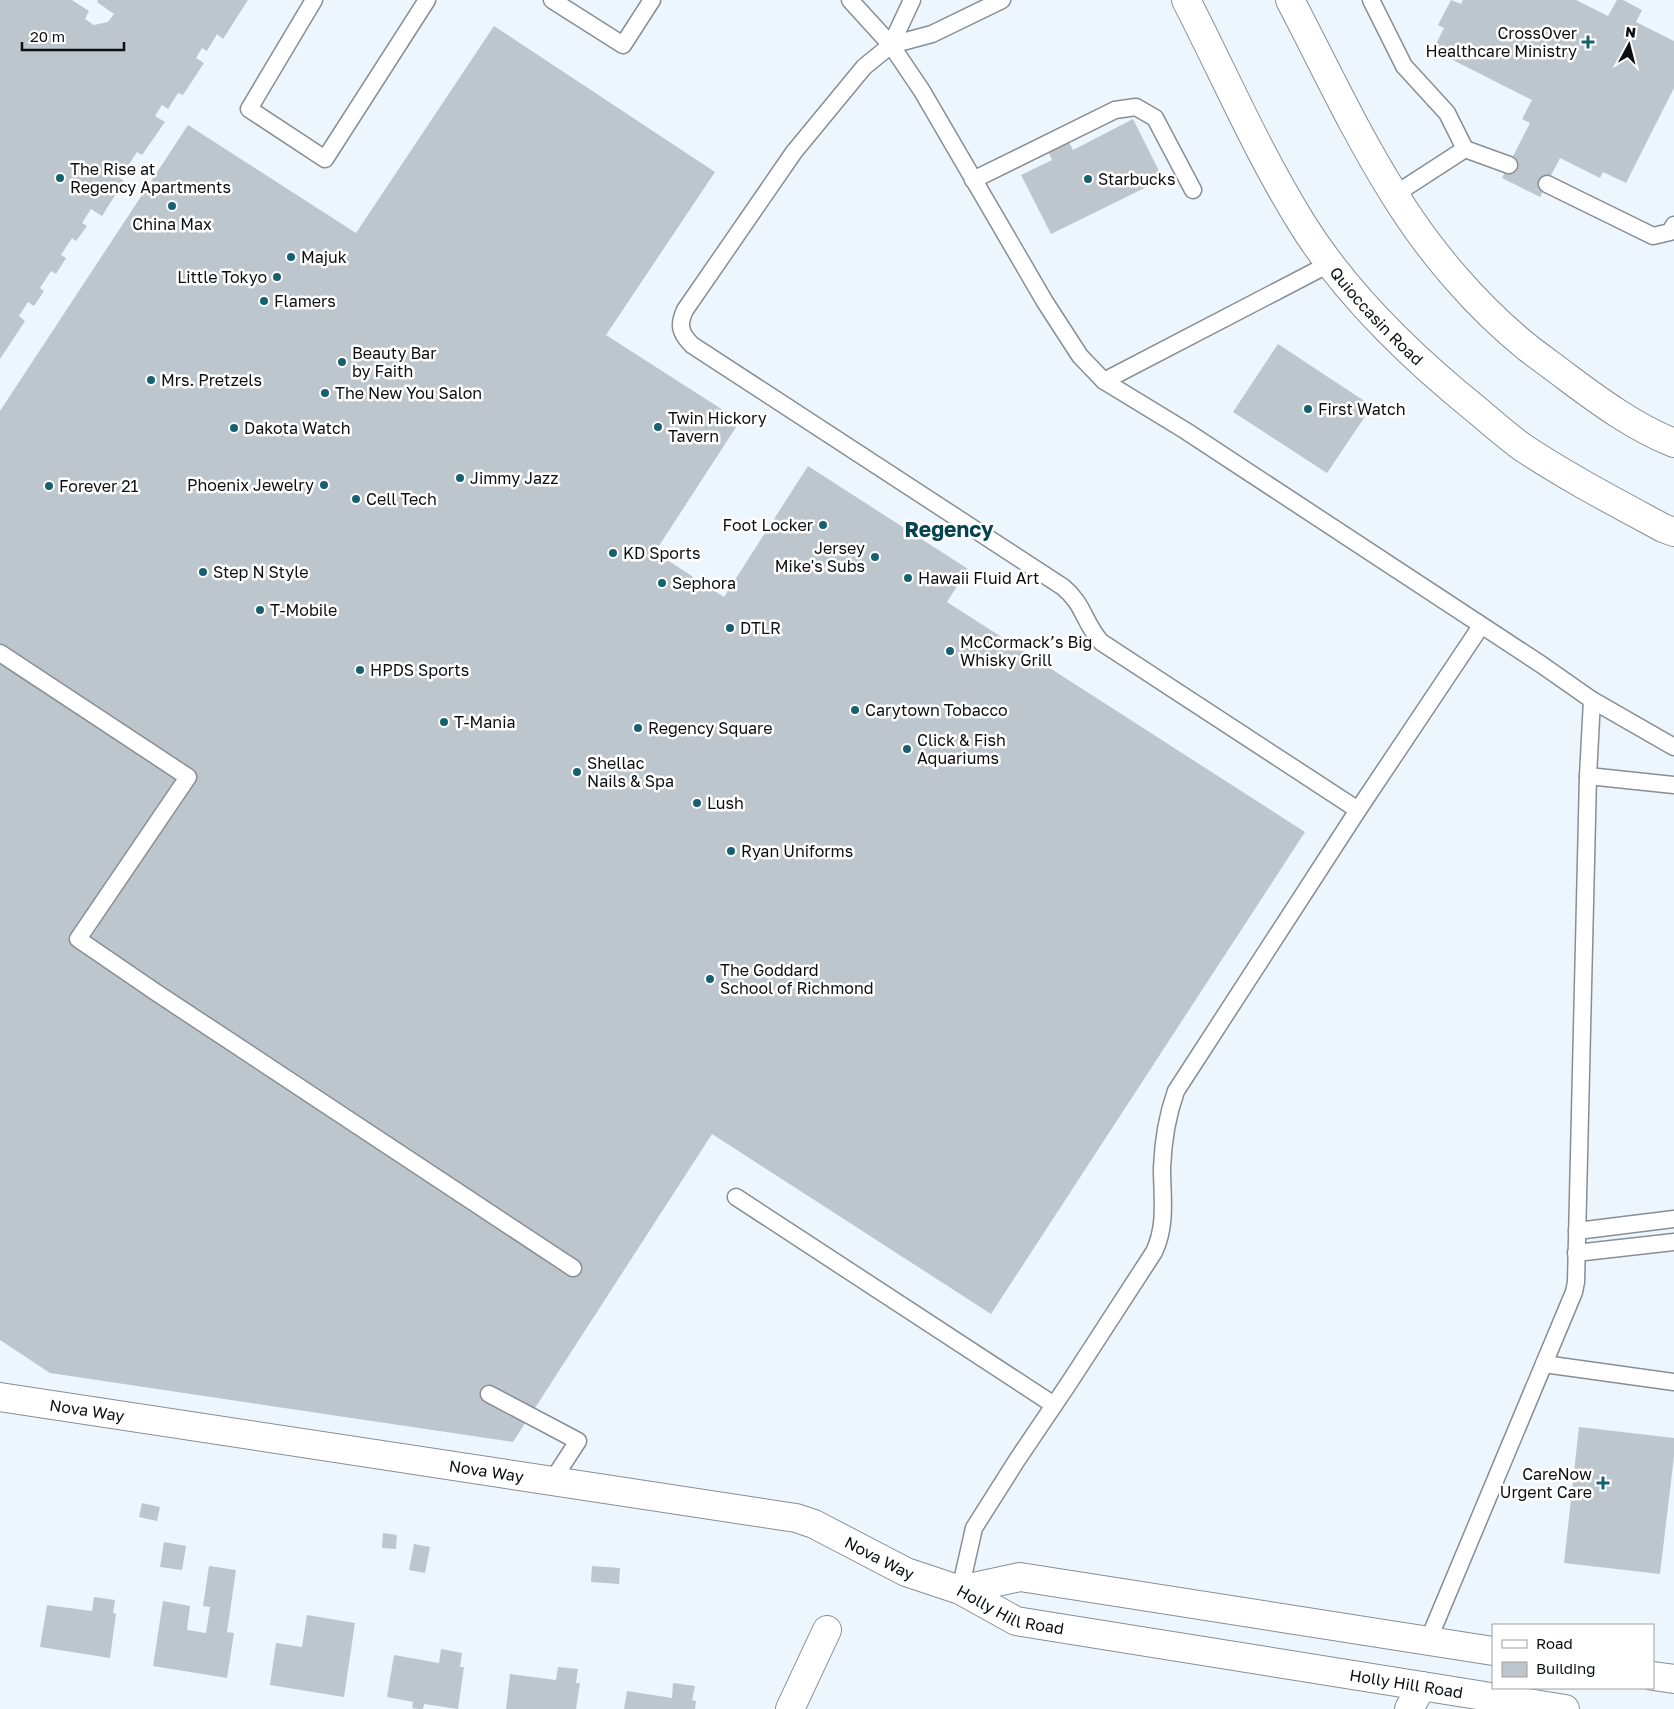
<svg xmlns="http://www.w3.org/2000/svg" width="1674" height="1709" font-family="'Golos Text',sans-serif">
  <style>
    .building { fill: #bec6cd }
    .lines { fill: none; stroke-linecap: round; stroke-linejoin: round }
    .service-casing { stroke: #878e95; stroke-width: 19 }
    .minor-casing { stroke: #878e95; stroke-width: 30 }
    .tertiary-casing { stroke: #878e95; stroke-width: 30 }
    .secondary-casing { stroke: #878e95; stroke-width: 30 }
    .service { stroke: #fff; stroke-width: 16 }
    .minor { stroke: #fff; stroke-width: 28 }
    .tertiary { stroke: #fff; stroke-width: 28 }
    .secondary { stroke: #fff; stroke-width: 28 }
    .poi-dot { fill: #17606f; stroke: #fff; stroke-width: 2 }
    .labels { text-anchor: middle; stroke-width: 5; stroke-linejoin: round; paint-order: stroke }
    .poi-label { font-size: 16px; fill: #0c0f12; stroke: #fff; text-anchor: start }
    .street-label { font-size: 16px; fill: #0c0f12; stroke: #fff }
    .district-label { font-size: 21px; font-weight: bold; fill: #05434f; stroke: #fff }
  </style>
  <rect width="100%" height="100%" fill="#edf5fd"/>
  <g class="building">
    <polygon points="0,0 72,0 89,11 85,19 94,25 108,22 114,14 97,2 98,0 248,0 223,39 217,34 207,51 202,48 196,58 204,63 183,95 178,93 168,109 162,105 155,116 165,122 142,155 137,152 126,169 122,167 117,176 124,181 102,216 91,209 82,223 87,226 76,241 72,238 61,255 66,258 56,274 51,271 40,288 44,291 34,306 28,302 19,316 25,321 0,359"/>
    <polygon points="1451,0 1461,4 1463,0 1576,0 1608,16 1617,0 1623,0 1642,10 1636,22 1674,41 1674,88 1626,183 1603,172 1600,178 1560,158 1540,197 1502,178 1530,123 1522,119 1532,100 1433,50 1444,28 1438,25"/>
    <polygon points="494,26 715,172 606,335 740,421 655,552 724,597 808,466 968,569 947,602 1305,832 991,1314 712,1134 513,1442 50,1373 0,1340 0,411 188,125 356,233"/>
    <polygon points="1133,119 1163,179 1051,234 1021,175 1052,160 1046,146 1066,136 1073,150"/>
    <polygon points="1278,344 1372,406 1327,473 1233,412"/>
    <polygon points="1579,1427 1674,1438 1674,1456 1660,1574 1564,1563"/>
    <polygon points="142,1503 160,1507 157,1521 139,1517"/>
    <polygon points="383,1533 397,1535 396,1549 382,1548"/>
    <polygon points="164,1542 186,1546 182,1570 160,1567"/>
    <polygon points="414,1544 430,1547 425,1573 409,1570"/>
    <polygon points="209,1566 236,1570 227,1632 234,1633 227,1678 153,1666 163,1601 190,1606 187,1630 206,1633 210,1607 203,1606"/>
    <polygon points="592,1566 620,1568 619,1584 591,1582"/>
    <polygon points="94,1597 115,1600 113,1613 116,1614 110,1658 40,1647 47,1605 92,1611"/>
    <polygon points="307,1615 355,1623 344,1697 270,1685 276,1643 302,1647"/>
    <polygon points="441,1649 462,1653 460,1667 464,1667 458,1709 424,1704 423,1709 418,1709 412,1708 413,1702 387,1697 394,1655 439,1663"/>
    <polygon points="558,1667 578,1669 576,1683 580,1683 576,1709 506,1709 510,1674 556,1680"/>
    <polygon points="673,1683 695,1686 692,1700 696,1701 695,1709 624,1709 627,1691 672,1698"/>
  </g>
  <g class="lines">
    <defs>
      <g id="service">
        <polyline points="314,0 249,109 325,159 427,0"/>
        <polyline points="552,0 623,45 652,0"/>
        <polyline points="850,0 891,45 922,91 1045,302 1080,356 1104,381 1186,431 1542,665 1592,700 1588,776 1576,1282 1574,1292 1428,1641"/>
        <path d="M912 0 891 45 864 67 794 152 685 310C678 325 680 333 692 345L1063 587C1084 604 1084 623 1101 642L1358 810"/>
        <polyline points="1371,0 1404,66 1447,113 1465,149 1394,195"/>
        <polyline points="891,45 932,34 1002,0"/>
        <polyline points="1465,149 1509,165"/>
        <polyline points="973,180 1115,110 1136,107 1155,118 1193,190"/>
        <polyline points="1547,184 1653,236 1670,232 1674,225"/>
        <polyline points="1104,381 1329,264"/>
        <polyline points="0,653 188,777 78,939 157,993 573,1268"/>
        <polyline points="1592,700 1674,747"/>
        <polyline points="1588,776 1674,785"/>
        <polyline points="736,1197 1054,1405"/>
        <polyline points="1577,1231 1674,1219"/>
        <polyline points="1576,1253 1674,1242"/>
        <polyline points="1544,1364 1674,1382"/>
        <polyline points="489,1394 578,1441 552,1481"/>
        <path d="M960 1590 974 1528 1017 1460 1069 1383 1154 1252C1167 1225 1162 1197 1162 1168 1163 1141 1167 1116 1176 1091L1358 810 1481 626"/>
      </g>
      <g id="minor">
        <polyline points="790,1709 827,1630"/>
        <polyline points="1409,1709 1422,1686"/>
      </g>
      <g id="tertiary">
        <path id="s1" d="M0 1397 796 1518 814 1524 906 1572 960 1590 1016 1621 1565 1709"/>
        <polyline points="960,1590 1020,1577 1493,1651"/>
        <polyline points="1653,1676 1674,1679"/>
      </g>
      <g id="secondary">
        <path id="s2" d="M1186 0C1224 74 1257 151 1301 222 1346 295 1411 357 1478 411 1492 423 1507 436 1522 447 1567 477 1615 502 1663 528L1674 532"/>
        <path d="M1290 0C1324 65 1355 132 1394 194 1429 251 1476 306 1528 348 1541 358 1555 368 1568 378 1600 402 1636 428 1674 443"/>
      </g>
    </defs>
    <use href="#service" class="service-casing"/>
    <use href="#minor" class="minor-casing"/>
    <use href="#tertiary" class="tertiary-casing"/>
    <use href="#secondary" class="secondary-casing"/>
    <use href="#service" class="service"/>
    <use href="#minor" class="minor"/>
    <use href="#tertiary" class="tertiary"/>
    <use href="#secondary" class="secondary"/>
  </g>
  <g class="poi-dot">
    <path d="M1585.5 34.5h5v5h5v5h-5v5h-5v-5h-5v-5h5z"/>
    <circle cx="60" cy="178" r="5"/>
    <circle cx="1088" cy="179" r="5"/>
    <circle cx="172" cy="206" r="5"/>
    <circle cx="291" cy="257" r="5"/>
    <circle cx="277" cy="277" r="5"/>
    <circle cx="264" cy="301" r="5"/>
    <circle cx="342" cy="362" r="5"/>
    <circle cx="151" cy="380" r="5"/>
    <circle cx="325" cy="393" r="5"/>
    <circle cx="1308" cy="409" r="5"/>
    <circle cx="658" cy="427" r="5"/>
    <circle cx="234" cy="428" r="5"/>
    <circle cx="460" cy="478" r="5"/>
    <circle cx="324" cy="485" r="5"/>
    <circle cx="49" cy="486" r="5"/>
    <circle cx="356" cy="499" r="5"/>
    <circle cx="823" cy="525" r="5"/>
    <circle cx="613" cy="553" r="5"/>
    <circle cx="875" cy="557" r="5"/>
    <circle cx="203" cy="572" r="5"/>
    <circle cx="908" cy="578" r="5"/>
    <circle cx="662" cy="583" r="5"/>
    <circle cx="260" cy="610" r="5"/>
    <circle cx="730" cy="628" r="5"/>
    <circle cx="950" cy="651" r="5"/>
    <circle cx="360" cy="670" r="5"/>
    <circle cx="855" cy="710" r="5"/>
    <circle cx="444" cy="722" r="5"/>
    <circle cx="638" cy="728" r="5"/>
    <circle cx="907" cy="749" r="5"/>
    <circle cx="577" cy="772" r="5"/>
    <circle cx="697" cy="803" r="5"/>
    <circle cx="731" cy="851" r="5"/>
    <circle cx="710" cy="979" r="5"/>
    <path d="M1600.5 1475.5h5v5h5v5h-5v5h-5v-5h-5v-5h5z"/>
  </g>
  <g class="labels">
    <g class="poi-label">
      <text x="1577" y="39" text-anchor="end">CrossOver<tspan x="1577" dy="18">Healthcare Ministry</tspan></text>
      <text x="70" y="175">The Rise at<tspan x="70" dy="18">Regency Apartments</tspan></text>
      <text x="1098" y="185">Starbucks</text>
      <text x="172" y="230" text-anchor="middle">China Max</text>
      <text x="301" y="263">Majuk</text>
      <text x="267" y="283" text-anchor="end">Little Tokyo</text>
      <text x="274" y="307">Flamers</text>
      <text x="352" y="359">Beauty Bar<tspan x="352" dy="18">by Faith</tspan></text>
      <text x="161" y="386">Mrs. Pretzels</text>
      <text x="335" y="399">The New You Salon</text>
      <text x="1318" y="415">First Watch</text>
      <text x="668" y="424">Twin Hickory<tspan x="668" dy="18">Tavern</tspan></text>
      <text x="244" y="434">Dakota Watch</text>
      <text x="470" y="484">Jimmy Jazz</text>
      <text x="314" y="491" text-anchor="end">Phoenix Jewelry</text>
      <text x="59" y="492">Forever 21</text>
      <text x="366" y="505">Cell Tech</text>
      <text x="813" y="531" text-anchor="end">Foot Locker</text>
      <text x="865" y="554" text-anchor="end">Jersey<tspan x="865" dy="18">Mike's Subs</tspan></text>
      <text x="623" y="559">KD Sports</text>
      <text x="213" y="578">Step N Style</text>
      <text x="918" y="584">Hawaii Fluid Art</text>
      <text x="672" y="589">Sephora</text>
      <text x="270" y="616">T-Mobile</text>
      <text x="740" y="634">DTLR</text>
      <text x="960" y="648">McCormack’s Big<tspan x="960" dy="18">Whisky Grill</tspan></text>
      <text x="370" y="676">HPDS Sports</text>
      <text x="865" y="716">Carytown Tobacco</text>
      <text x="454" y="728">T-Mania</text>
      <text x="648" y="734">Regency Square</text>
      <text x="917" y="746">Click &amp; Fish<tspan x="917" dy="18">Aquariums</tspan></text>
      <text x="587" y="769">Shellac<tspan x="587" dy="18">Nails &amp; Spa</tspan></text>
      <text x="707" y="809">Lush</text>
      <text x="741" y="857">Ryan Uniforms</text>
      <text x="720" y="976">The Goddard<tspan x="720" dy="18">School of Richmond</tspan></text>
      <text x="1592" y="1480" text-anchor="end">CareNow<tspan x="1592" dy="18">Urgent Care</tspan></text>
    </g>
    <g class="street-label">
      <text dy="6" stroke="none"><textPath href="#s2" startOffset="371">Quioccasin Road</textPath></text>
      <text dy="6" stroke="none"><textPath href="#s1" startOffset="88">Nova Way</textPath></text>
      <text dy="6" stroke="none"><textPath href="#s1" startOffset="492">Nova Way</textPath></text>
      <text dy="6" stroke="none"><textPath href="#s1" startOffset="898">Nova Way</textPath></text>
      <text dy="6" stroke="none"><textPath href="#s1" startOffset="1040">Holly Hill Road</textPath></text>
      <text dy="6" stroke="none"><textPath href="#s1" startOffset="1444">Holly Hill Road</textPath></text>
    </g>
    <g class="district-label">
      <text x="949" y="537">Regency</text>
    </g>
  </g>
  <rect x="1492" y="1624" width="162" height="65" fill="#ffffff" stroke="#9e9fa0"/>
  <rect x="1502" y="1640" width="25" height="8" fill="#ffffff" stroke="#9e9fa0"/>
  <text x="1536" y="1649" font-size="15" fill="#0c0f12">Road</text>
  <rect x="1502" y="1662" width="25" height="15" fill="#bec6cd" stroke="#9e9fa0"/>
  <text x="1536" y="1674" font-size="15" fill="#0c0f12">Building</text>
  <g transform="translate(1629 45) rotate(7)" stroke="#ffffff" stroke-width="4" paint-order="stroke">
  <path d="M0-4L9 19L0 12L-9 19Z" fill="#0c0f12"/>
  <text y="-8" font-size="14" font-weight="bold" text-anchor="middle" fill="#0c0f12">N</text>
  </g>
  <path d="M22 42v8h102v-8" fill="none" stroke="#0c0f12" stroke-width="2.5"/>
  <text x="30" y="42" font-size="15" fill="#0c0f12" stroke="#ffffff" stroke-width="4" paint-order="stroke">20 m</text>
</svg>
